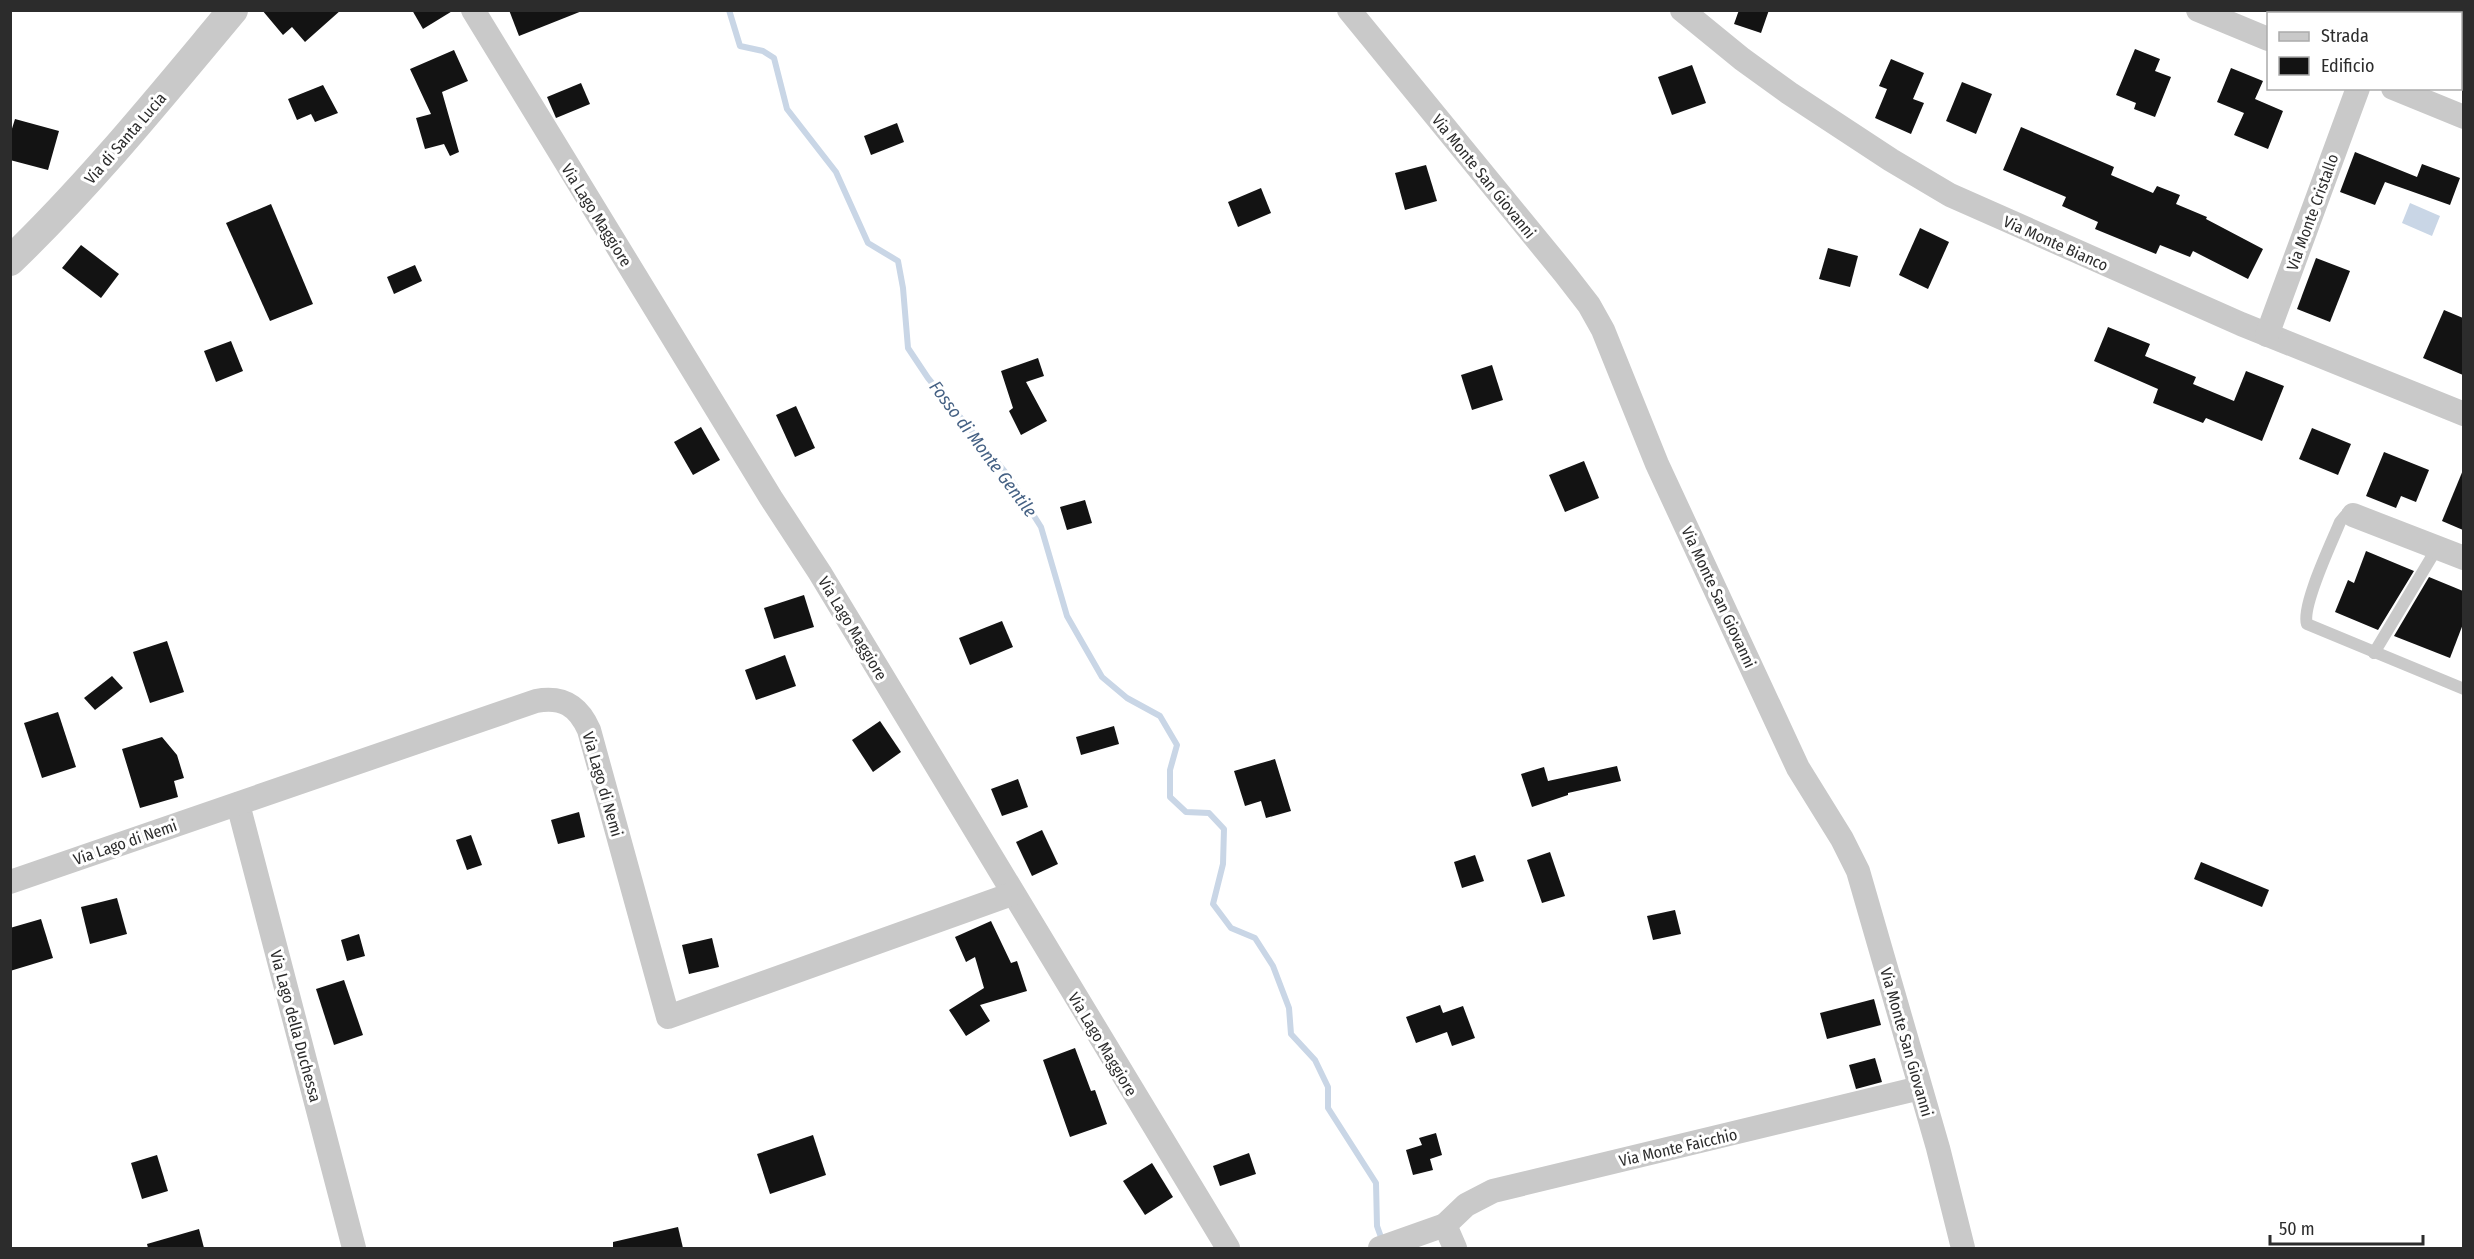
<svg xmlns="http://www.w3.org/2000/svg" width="2474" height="1259" font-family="'Fira Sans Condensed',sans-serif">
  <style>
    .water { fill: #c9d6e6 }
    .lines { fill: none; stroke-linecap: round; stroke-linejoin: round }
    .stream { stroke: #c9d6e6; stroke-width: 6 }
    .building { fill: #131313 }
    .service { stroke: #c9c9c9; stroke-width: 12 }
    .minor { stroke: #c9c9c9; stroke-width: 24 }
    .tertiary { stroke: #c9c9c9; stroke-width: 30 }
    .labels { text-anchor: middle; stroke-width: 6; stroke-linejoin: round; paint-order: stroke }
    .street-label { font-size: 16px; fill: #2c2c2c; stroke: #fff }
    .water-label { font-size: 18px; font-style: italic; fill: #456184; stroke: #fff }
  </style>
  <rect width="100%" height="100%" fill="#fff"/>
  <polygon class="water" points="2410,203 2440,216 2432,236 2402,223"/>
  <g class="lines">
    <polyline class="stream" points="729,10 740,46 763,51 774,58 787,109 836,172 868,243 898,261 903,288 908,348 928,378 1010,478 1041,527 1067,616 1102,677 1127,698 1160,716 1177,745 1170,770 1170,797 1186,812 1209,813 1224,829 1223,864 1213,904 1231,928 1255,938 1273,966 1289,1008 1291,1034 1315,1060 1328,1087 1328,1108 1376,1183 1377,1226 1382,1240"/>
  </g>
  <g class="building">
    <polygon points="262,10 341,10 305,42 292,27 283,35"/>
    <polygon points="412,10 454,10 423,29"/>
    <polygon points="509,10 582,10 582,11 519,36"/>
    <polygon points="1739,10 1769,10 1761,33 1734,24"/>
    <polygon points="2135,49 2160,59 2155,71 2171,77 2155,117 2134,109 2136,103 2116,95"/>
    <polygon points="454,50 468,81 442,92 459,152 450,156 444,144 425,149 416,118 431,114 410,69"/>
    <polygon points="1891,59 1924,73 1913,99 1924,103 1911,134 1875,118 1887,89 1879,86"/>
    <polygon points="1692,65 1706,103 1672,115 1658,77"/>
    <polygon points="2231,68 2263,81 2255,99 2283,111 2268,149 2234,135 2244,113 2217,102"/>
    <polygon points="1962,82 1992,94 1976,134 1946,121"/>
    <polygon points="581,83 590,104 556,118 547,97"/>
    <polygon points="323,85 338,113 315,122 311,114 297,120 288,99"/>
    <polygon points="15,119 59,131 48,170 10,160 10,135"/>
    <polygon points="897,123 904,142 871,155 864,136"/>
    <polygon points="2021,127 2114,167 2111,175 2153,193 2157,186 2180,195 2176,204 2207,217 2206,219 2263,249 2248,279 2193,251 2190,257 2160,245 2156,254 2095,229 2098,222 2062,206 2066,197 2003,170"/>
    <polygon points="2355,152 2417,177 2422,164 2460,178 2450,205 2385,182 2375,205 2340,192"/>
    <polygon points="1426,165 1437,201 1405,210 1395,173"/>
    <polygon points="1261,188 1271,213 1238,227 1228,202"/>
    <polygon points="271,204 313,304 270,321 226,223"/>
    <polygon points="1920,228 1949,242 1928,289 1899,275"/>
    <polygon points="81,245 119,274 101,298 62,268"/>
    <polygon points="1828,248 1858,256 1850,287 1819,279"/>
    <polygon points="2316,258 2350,271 2330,322 2297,309"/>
    <polygon points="415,265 422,281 394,294 387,277"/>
    <polygon points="2444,310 2463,318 2463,375 2423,358"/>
    <polygon points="2108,327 2150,344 2145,356 2196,377 2193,384 2234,401 2246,371 2284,386 2262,441 2206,418 2203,423 2153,403 2158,389 2094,361"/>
    <polygon points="231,341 243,371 216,382 204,351"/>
    <polygon points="1038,358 1044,376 1026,382 1047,421 1021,435 1009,411 1013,408 1001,371"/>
    <polygon points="1492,365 1503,400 1472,410 1461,375"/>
    <polygon points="796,406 815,448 795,457 776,415"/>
    <polygon points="701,427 720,460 693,475 674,442"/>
    <polygon points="2312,428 2351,444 2338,475 2299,459"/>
    <polygon points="2384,452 2429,470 2416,502 2401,496 2396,508 2366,496"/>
    <polygon points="1584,461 1599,498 1565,512 1549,475"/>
    <polygon points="2463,470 2463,530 2442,521"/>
    <polygon points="1085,500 1092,523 1067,530 1060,507"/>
    <polygon points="2366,551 2414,571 2378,630 2335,612 2348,580 2354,583"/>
    <polygon points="2429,577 2463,591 2463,624 2450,658 2394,636"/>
    <polygon points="804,595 814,627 774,639 764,608"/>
    <polygon points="1002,621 1013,647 970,665 959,638"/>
    <polygon points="167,641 184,692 150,703 133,652"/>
    <polygon points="785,655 796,686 756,700 745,670"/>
    <polygon points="112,676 123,688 95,710 84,698"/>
    <polygon points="58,712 76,767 42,778 24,723"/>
    <polygon points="880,721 901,752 873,772 852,740"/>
    <polygon points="1114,726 1119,744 1081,755 1076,737"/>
    <polygon points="162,737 177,755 184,778 174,781 178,797 140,808 122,749"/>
    <polygon points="1275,759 1291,811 1266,818 1261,801 1245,806 1234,771"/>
    <polygon points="1617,766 1621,781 1568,793 1568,795 1532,807 1521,774 1544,767 1548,781"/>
    <polygon points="1018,779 1028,807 1002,816 991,789"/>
    <polygon points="579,812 585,837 558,844 551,820"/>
    <polygon points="1042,830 1058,864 1032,876 1016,842"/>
    <polygon points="471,835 482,865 467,870 456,840"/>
    <polygon points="1550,852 1565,896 1542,903 1527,860"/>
    <polygon points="1475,855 1484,881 1462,888 1454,862"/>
    <polygon points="2201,862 2269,890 2262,907 2194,879"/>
    <polygon points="117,898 127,934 90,944 81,907"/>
    <polygon points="1675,910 1681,934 1653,940 1647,916"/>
    <polygon points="41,919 53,958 10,971 10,928"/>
    <polygon points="991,921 1011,963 1017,961 1027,991 980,1005 990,1021 966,1036 949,1010 984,988 975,957 966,962 955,937"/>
    <polygon points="359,934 365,956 347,961 341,940"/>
    <polygon points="712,938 719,967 689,974 682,945"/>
    <polygon points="344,980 363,1035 334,1045 316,989"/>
    <polygon points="1874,999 1881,1025 1827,1039 1820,1013"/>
    <polygon points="1440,1005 1443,1013 1463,1006 1475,1038 1452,1046 1447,1032 1416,1043 1406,1017"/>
    <polygon points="1075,1048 1091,1091 1095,1090 1107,1124 1070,1137 1043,1060"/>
    <polygon points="1875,1058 1882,1082 1856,1089 1849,1065"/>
    <polygon points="1436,1133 1442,1155 1430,1159 1433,1170 1413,1175 1406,1150 1422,1145 1419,1138"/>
    <polygon points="813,1135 826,1175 770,1194 757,1154"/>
    <polygon points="1249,1153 1256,1174 1220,1186 1213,1166"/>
    <polygon points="157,1155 168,1191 142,1199 131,1163"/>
    <polygon points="1152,1163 1173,1197 1145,1215 1123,1181"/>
    <polygon points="678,1227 683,1248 613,1248 613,1242"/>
    <polygon points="199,1229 204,1248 148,1248 147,1244"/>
  </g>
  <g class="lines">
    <g class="service">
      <path d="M2353 515 2345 516 2340 522C2332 542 2301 606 2307 624L2464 689"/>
      <polyline points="2374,653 2437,548"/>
    </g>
    <g class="minor">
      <polyline points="473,10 771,498 820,573 1228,1248"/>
      <polyline points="1349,10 1565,274 1589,305 1603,330 1657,464 1798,768 1842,839 1858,871 1938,1148 1963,1248"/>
      <polyline points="1682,10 1742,59 1789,93 1891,160 1950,195 2241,324 2464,414"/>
      <polyline points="2198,10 2268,39"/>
      <polyline points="2385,14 2386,10"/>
      <polyline points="2393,88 2464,117"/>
      <polyline points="2267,335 2358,88"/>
      <polyline points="2353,515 2464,558"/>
      <polyline points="238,804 354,1248"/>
      <path d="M10 882 536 701C562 696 578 705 589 730L668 1017 1012 894"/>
      <polyline points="1445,1225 1466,1205 1493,1191 1920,1088"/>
      <polyline points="1380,1248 1445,1225 1455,1248"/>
    </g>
    <path class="tertiary" d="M10 261C91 183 161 96 233 10"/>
  </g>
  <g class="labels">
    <g class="street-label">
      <text transform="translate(125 138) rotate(-49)" y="6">Via di Santa Lucia</text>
      <text transform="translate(1484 176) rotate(51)" y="6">Via Monte San Giovanni</text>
      <text transform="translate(2312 212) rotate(-70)" y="6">Via Monte Cristallo</text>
      <text transform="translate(597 215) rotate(58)" y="6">Via Lago Maggiore</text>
      <text transform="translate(2056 243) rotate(24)" y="6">Via Monte Bianco</text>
      <text transform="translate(1719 597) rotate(65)" y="6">Via Monte San Giovanni</text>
      <text transform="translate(853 628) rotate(59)" y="6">Via Lago Maggiore</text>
      <text transform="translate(603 784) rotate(74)" y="6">Via Lago di Nemi</text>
      <text transform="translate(125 842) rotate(-19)" y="6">Via Lago di Nemi</text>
      <text transform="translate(296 1026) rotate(75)" y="6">Via Lago della Duchessa</text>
      <text transform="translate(1907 1042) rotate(74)" y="6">Via Monte San Giovanni</text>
      <text transform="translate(1103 1044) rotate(59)" y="6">Via Lago Maggiore</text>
      <text transform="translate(1678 1147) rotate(-13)" y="6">Via Monte Faicchio</text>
    </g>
    <g class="water-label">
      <text transform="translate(983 449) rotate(53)" y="6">Fosso di Monte Gentile</text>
    </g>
  </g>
  <rect width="2474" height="1259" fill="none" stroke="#2c2c2c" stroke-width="24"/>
  <rect x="2267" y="12" width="195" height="78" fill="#ffffff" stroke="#ababab" stroke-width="1.5"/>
  <rect x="2279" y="32" width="30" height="9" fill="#c9c9c9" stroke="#ababab" stroke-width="1.5"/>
  <text x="2321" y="42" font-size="18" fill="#2c2c2c">Strada</text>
  <rect x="2279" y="57" width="30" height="18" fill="#131313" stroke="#ababab" stroke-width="1.5"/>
  <text x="2321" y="72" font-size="18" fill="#2c2c2c">Edificio</text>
  <path d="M2270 1235v9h153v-9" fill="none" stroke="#2c2c2c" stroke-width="3"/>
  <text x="2279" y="1235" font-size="18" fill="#2c2c2c" stroke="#ffffff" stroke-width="4.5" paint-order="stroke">50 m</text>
</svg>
